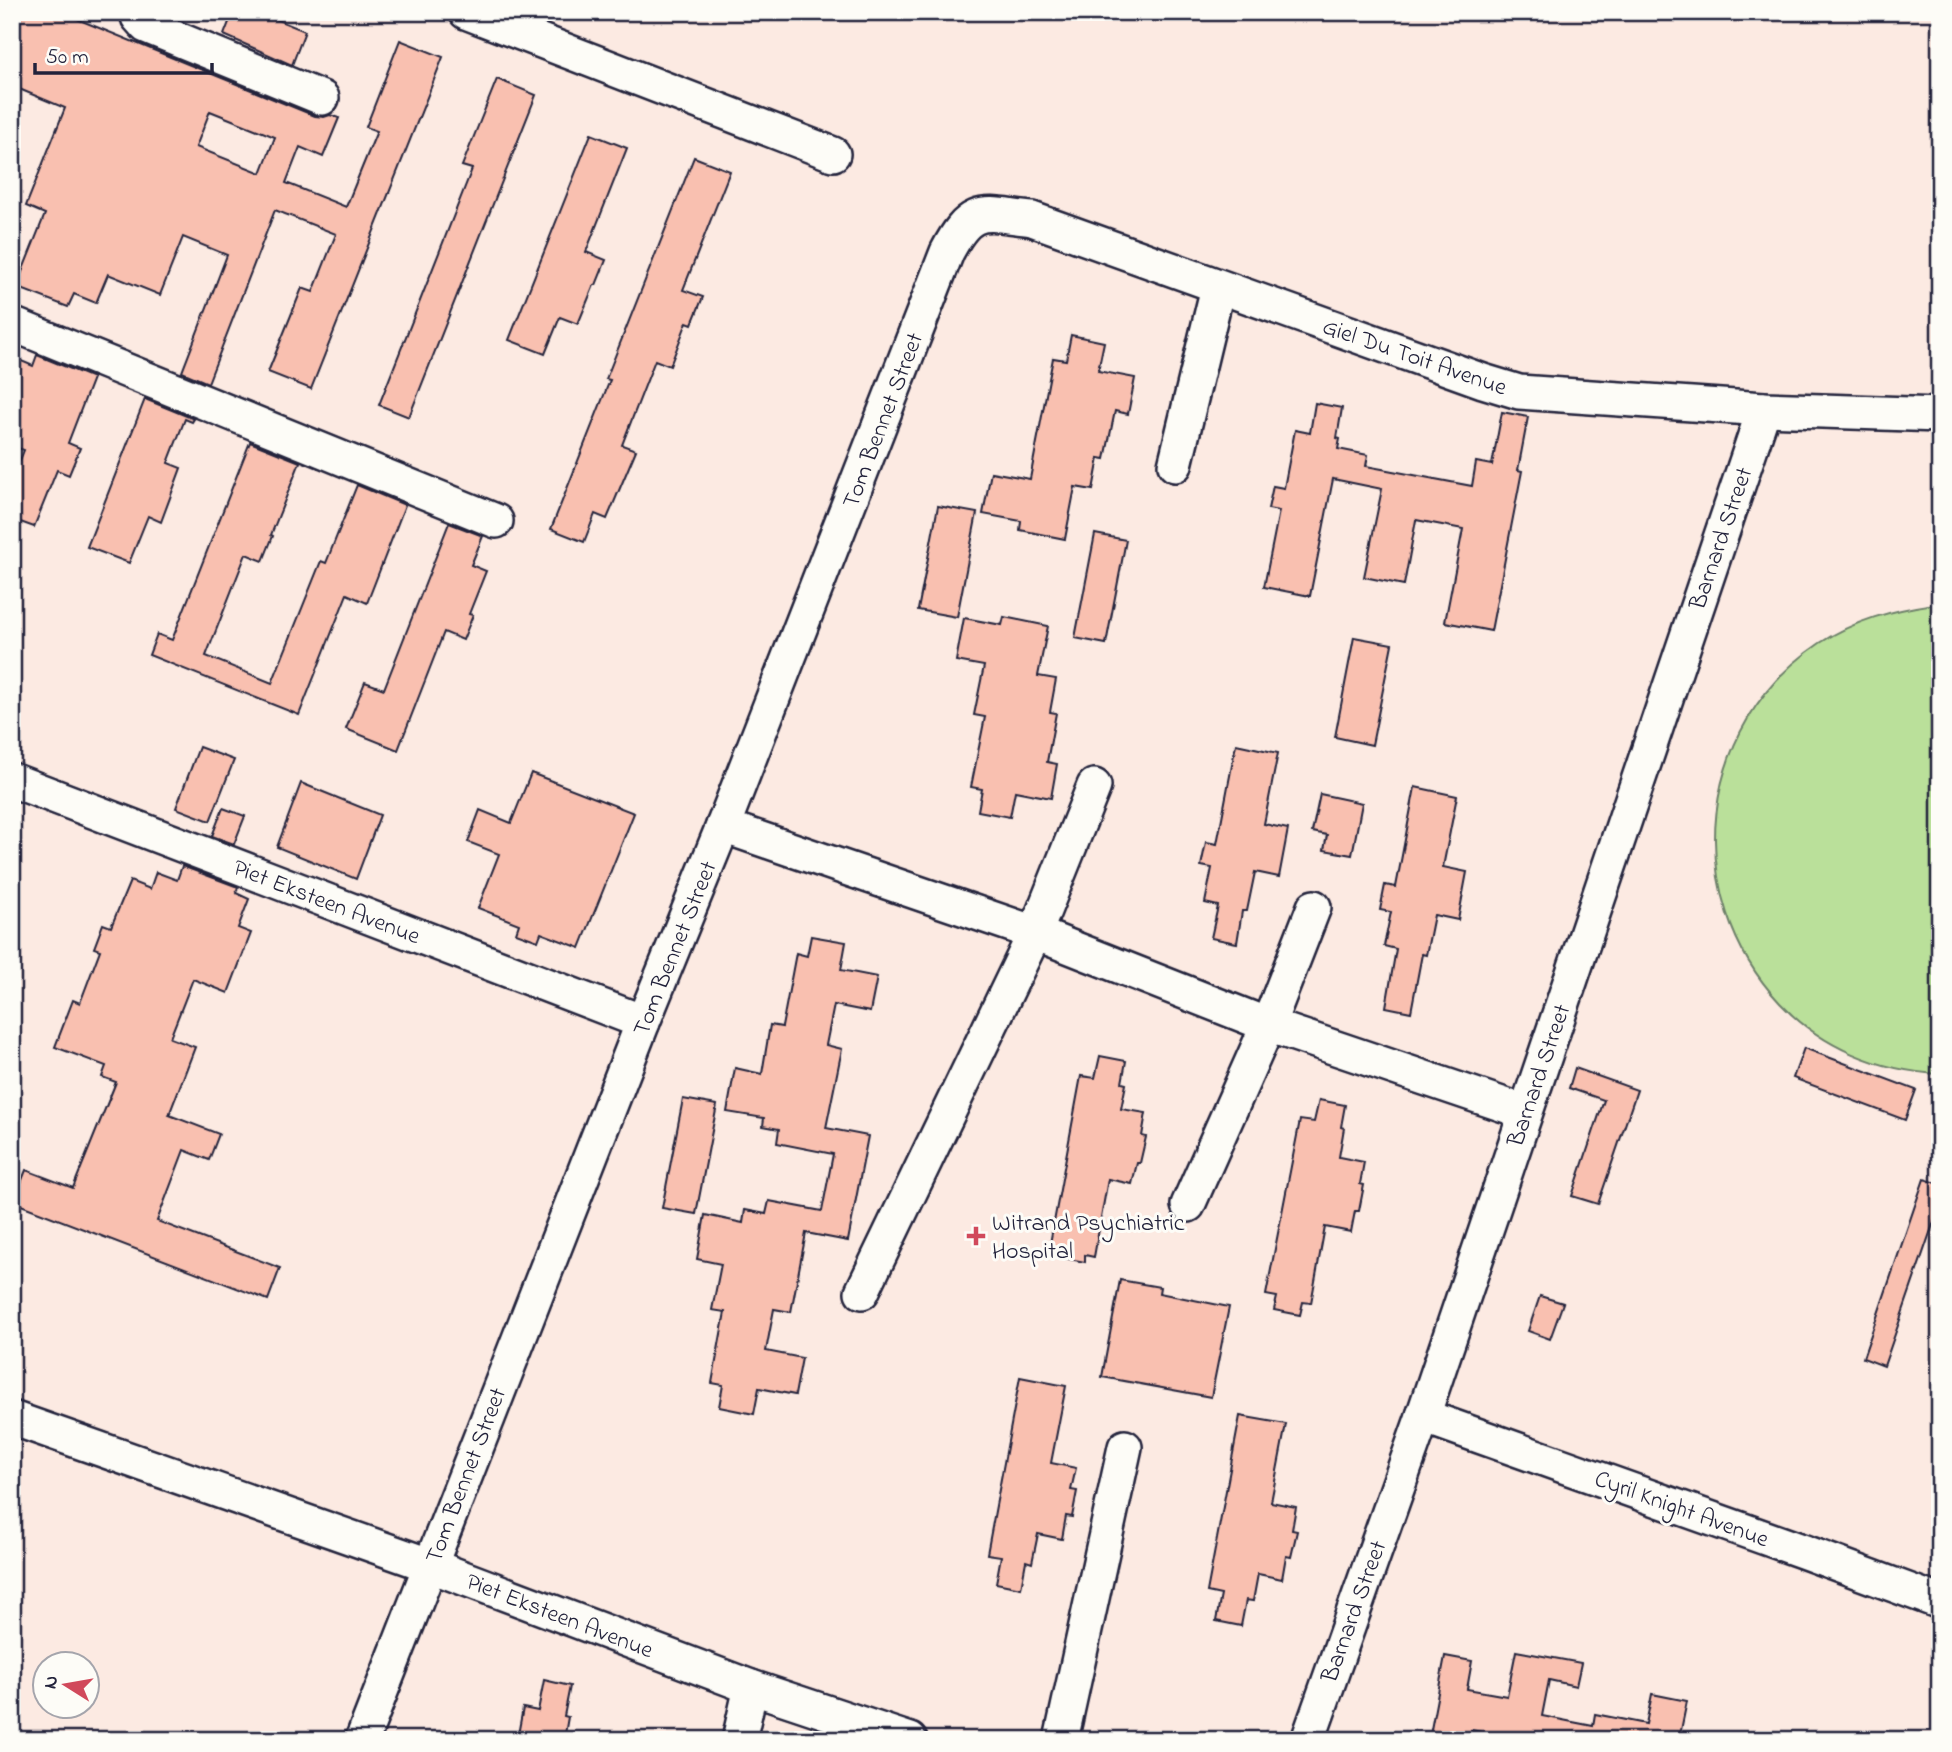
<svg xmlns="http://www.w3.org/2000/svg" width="1952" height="1752" font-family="'Indie Flower',sans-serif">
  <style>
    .green { fill: #bae09a; stroke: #6e816a; stroke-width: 2 }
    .building { fill: #f9c0b0; stroke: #22223b; stroke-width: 2; fill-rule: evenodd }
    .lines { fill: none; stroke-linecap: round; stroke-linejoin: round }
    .minor-casing { stroke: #22223b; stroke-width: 38 }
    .minor { stroke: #fdfcf7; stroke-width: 33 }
    .poi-dot { fill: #d1495b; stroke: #fdfcf7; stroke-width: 2.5 }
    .labels { text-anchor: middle; stroke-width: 6; stroke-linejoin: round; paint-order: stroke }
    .street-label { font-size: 24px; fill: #22223b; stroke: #fdfcf7 }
    .poi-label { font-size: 24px; fill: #22223b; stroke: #fdfcf7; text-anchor: start }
  </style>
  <rect width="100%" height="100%" fill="#fceae2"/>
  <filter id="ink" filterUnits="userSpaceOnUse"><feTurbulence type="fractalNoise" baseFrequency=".0143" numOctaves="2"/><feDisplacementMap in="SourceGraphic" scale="14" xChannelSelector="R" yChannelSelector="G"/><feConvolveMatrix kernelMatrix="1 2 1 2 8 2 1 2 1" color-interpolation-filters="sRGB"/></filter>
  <g filter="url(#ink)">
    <path class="green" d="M1934 604H1940V1074C1879 1071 1821 1047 1780 1003 1680 896 1697 725 1820 643 1855 620 1893 610 1934 604Z"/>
    <g class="building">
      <path d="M12 12H60L315 116 324 117 330 115 339 118 323 157 300 147 286 183 346 207 377 131 366 127 400 40 443 57 311 389 268 372 302 288 313 292 336 234 275 210 208 383 182 372 227 255 183 237 160 295 108 274 96 303 74 294 68 307 16 287 45 214 26 206 65 108 12 86ZM210 111 275 137 261 173 196 147Z"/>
      <polygon points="233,12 258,12 305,31 292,65 224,35"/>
      <polygon points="497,79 536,95 409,417 379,405 472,169 462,166"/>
      <polygon points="591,134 627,148 586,252 606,260 596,285 594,285 578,324 560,317 545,354 509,340"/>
      <polygon points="694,157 730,171 683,290 703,297 692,324 687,322 670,366 655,360 622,445 636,450 607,519 595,514 584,542 551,529 610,380 606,379"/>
      <polygon points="1071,335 1104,342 1098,371 1135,378 1128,414 1115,411 1105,459 1099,458 1093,490 1075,487 1065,539 1020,530 1021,521 983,514 991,472 1030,479 1053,358 1066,360"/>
      <polygon points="37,355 93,378 68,443 80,448 69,475 57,470 34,527 12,519 12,480 24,450 12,446 12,357 33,366"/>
      <polygon points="145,399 194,419 192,422 185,419 168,463 181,468 161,522 148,516 129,563 87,547"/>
      <polygon points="1315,403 1342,408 1337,438 1340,439 1338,449 1368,455 1366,466 1472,486 1476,462 1492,465 1502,412 1528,417 1518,470 1522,471 1491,631 1445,622 1463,529 1416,520 1404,585 1364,577 1382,489 1333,479 1310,596 1264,587 1279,511 1268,509 1273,486 1284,488 1295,430 1310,433"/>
      <polygon points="250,442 300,462 271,535 273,536 263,561 246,554 206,656 272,683 321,561 326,563 357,485 405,505 367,603 347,594 299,715 149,655 157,634 172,640"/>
      <polygon points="938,506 977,513 957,617 918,610"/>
      <polygon points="449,523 483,536 471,565 486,571 469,614 473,615 463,640 444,632 398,750 346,729 365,682 384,689"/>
      <polygon points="1095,534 1126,540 1106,644 1075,638"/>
      <polygon points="1004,617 1048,626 1038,676 1056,679 1050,712 1056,713 1047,762 1057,764 1051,798 1015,791 1010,817 978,811 982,789 971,787 985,717 974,715 984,666 956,661 964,618 1002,625"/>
      <polygon points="1354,637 1392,644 1372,745 1335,737"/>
      <polygon points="1236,744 1278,753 1264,824 1288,829 1279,877 1255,872 1247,911 1242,911 1237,943 1211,938 1218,906 1205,903 1212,868 1201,866 1206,842 1217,844"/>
      <polygon points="199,747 234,760 210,821 176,808"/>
      <polygon points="531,773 634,813 580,948 541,933 538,941 516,933 519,924 478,908 499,854 468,842 480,810 511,823"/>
      <polygon points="301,783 380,815 356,879 277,847"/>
      <polygon points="1415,787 1457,796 1443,867 1467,872 1458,920 1434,915 1426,955 1422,954 1411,1012 1386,1007 1396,949 1384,946 1391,912 1380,910 1385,885 1396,887"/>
      <polygon points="1320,794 1362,803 1352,855 1324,850 1327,835 1312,832"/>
      <polygon points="223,808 245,816 234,844 212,836"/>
      <polygon points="182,866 238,887 236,893 249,899 238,928 251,933 228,993 193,979 170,1038 195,1047 169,1115 219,1134 209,1160 184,1150 157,1221 280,1268 268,1300 13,1202 26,1170 73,1188 116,1082 102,1077 106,1066 55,1047 73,1000 80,1003 100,950 94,948 103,924 111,927 130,881 150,889 156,872 177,880"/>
      <polygon points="811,936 846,942 841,970 877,977 870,1012 834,1005 826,1045 842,1049 826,1128 868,1136 848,1241 806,1233 791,1312 774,1309 766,1351 802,1358 795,1395 759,1388 754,1414 719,1407 723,1385 712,1383 725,1312 712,1310 721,1264 697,1259 705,1215 743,1223 745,1210 766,1214 769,1201 822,1211 833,1154 777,1143 779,1129 763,1126 764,1118 727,1112 735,1068 762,1074 770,1025 782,1027 796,953 807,956"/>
      <polygon points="1804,1048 1916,1090 1905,1120 1793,1078"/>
      <polygon points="1100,1056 1126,1061 1122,1083 1126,1084 1121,1109 1146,1113 1142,1136 1146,1137 1140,1163 1137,1163 1132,1184 1108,1179 1094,1257 1085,1255 1085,1262 1058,1257 1059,1250 1049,1249 1081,1076 1095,1078"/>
      <polygon points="1575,1068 1637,1090 1598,1204 1572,1196 1604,1100 1569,1088"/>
      <polygon points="683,1099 717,1105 696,1214 662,1208"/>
      <polygon points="1319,1100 1345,1105 1341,1127 1344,1128 1339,1157 1364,1162 1360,1184 1364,1185 1359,1211 1355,1211 1351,1232 1325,1227 1311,1303 1303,1302 1300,1315 1274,1310 1277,1297 1266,1295 1300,1120 1314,1122"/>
      <polygon points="1924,1179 1940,1184 1940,1204 1884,1366 1863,1358"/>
      <polygon points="1120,1280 1160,1287 1159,1293 1229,1307 1211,1397 1102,1377"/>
      <polygon points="1540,1296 1563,1303 1550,1339 1528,1331"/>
      <polygon points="1020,1377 1066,1386 1051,1463 1076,1468 1071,1490 1077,1491 1072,1517 1066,1516 1062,1539 1038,1534 1032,1563 1026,1561 1021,1588 996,1583 1001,1556 987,1554"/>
      <polygon points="1240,1416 1286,1424 1271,1502 1296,1507 1292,1530 1297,1531 1291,1557 1286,1556 1282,1579 1258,1574 1253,1601 1246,1600 1241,1626 1216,1621 1221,1595 1207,1592"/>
      <polygon points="1516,1651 1581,1663 1576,1686 1549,1680 1542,1716 1593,1726 1595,1714 1646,1724 1652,1694 1687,1701 1679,1740 1523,1740 1471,1730 1469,1740 1429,1740 1445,1656 1472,1661 1467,1689 1507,1696"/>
      <polygon points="544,1680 570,1686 564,1716 568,1717 564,1740 517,1740 523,1708 538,1711"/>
    </g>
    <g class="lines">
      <defs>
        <g id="minor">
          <polyline points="137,12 138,17 146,26 322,98"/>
          <polyline points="466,12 833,154"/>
          <polyline points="12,324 496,521"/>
          <polyline points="1175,465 1218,287"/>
          <polyline points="12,780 643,1022"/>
          <polyline points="723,826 1035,933 1268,1025 1525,1112"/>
          <polyline points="1188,1205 1268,1025 1314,907"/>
          <polyline points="862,1292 1035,933 1094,786"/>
          <polyline points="1423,1416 1805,1552 1940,1602"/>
          <polyline points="12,1418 429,1565 751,1687 910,1740"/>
          <path d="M362 1740 643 1022 723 826 947 252C972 204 984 214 1032 219L1483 381 1519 392 1764 409 1940 415"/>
          <polyline points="739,1740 751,1687"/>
          <polyline points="1061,1740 1125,1447"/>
          <polyline points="1308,1740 1423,1416 1764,409"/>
        </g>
      </defs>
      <use href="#minor" class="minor-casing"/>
      <use href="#minor" class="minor"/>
    </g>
  </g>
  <path class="poi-dot" d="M972.5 1225.5h7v7h7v7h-7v7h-7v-7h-7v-7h7z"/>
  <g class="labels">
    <g class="street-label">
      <text transform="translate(1415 356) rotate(19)" y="8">Giel Du Toit Avenue</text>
      <text transform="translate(882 420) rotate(-69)" y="8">Tom Bennet Street</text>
      <text transform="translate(1720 538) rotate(-71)" y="8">Barnard Street</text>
      <text transform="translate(327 901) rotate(21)" y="8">Piet Eksteen Avenue</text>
      <text transform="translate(674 948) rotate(-68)" y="8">Tom Bennet Street</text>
      <text transform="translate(1538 1075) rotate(-71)" y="8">Barnard Street</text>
      <text transform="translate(465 1475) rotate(-69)" y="8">Tom Bennet Street</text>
      <text transform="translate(1682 1508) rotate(20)" y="8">Cyril Knight Avenue</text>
      <text transform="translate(1353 1611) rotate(-70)" y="8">Barnard Street</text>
      <text transform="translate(560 1615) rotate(21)" y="8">Piet Eksteen Avenue</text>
    </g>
    <g class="poi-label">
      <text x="992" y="1230">Witrand Psychiatric<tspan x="992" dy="28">Hospital</tspan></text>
    </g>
  </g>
  <rect width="1952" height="1752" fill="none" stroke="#fdfcf7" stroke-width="42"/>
  <rect x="21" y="21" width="1910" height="1710" fill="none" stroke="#22223b" stroke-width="2.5" filter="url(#ink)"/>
  <g transform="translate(66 1685) rotate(281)"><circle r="33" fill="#fdfcf7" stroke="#a5a5ac" stroke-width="2"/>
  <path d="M0-5L12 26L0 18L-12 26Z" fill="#d1495b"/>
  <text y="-10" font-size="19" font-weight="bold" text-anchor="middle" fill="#22223b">N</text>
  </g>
  <path d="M35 63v10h177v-10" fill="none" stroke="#22223b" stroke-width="3.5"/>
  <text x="46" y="63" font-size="21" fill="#22223b" stroke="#fdfcf7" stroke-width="5" paint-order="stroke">50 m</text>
</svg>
